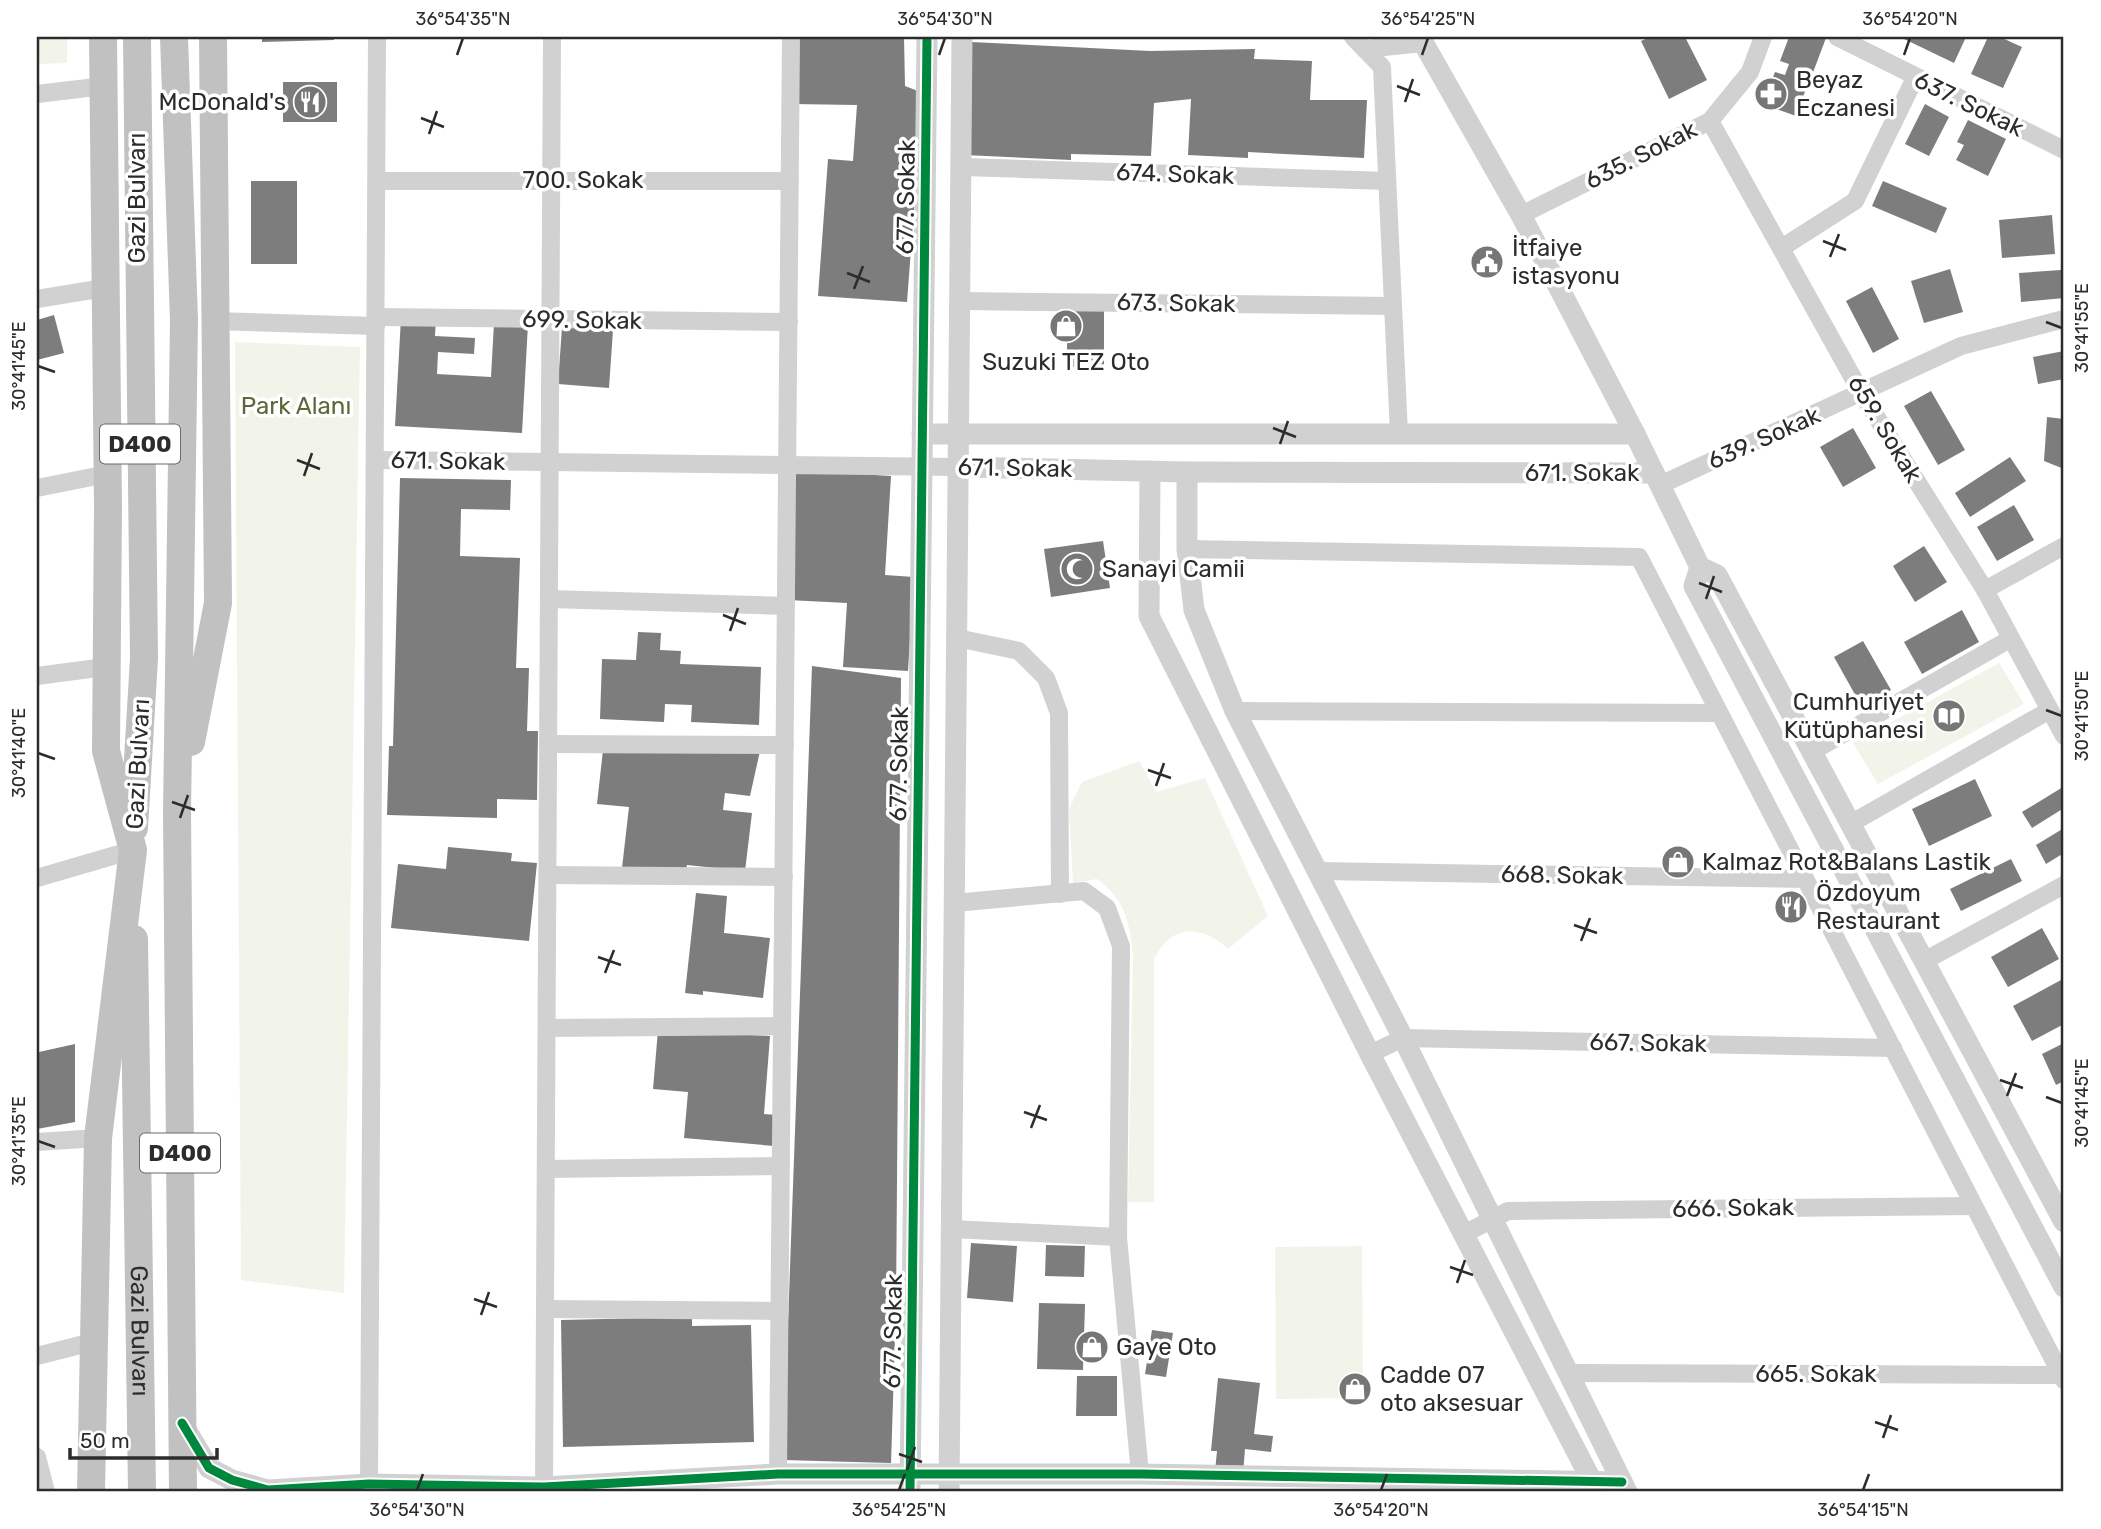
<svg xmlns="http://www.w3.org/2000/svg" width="2101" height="1529" font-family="Rubik,sans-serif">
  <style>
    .green { fill: #f2f4ea }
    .building { fill: #7d7d7d }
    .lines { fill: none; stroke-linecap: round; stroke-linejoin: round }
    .minor { stroke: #d1d1d1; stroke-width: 18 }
    .tertiary { stroke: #d1d1d1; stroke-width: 21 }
    .trunk { stroke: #c1c1c1; stroke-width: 28 }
    .cycleway-casing { stroke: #fff; stroke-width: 13 }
    .cycleway { stroke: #00873e; stroke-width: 9 }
    .ticks { fill: none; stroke: #2c2c2c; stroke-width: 2.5 }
    .labels { text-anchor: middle; stroke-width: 7; stroke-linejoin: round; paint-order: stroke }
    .shield { fill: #fff; stroke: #6b6b6b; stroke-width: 2 }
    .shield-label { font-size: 23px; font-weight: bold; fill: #2c2c2c }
    .poi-label { font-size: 24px; fill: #2c2c2c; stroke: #fff; text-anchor: start }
    .street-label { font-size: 24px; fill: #2c2c2c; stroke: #fff }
    .park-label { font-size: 24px; fill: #5b6938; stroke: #fff }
    .neatline { fill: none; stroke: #2c2c2c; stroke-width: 2.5 }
    .ticks-label { font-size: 18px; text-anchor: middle; fill: #2c2c2c }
  </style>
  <rect width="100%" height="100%" fill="#fff"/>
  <g class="green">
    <polygon points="37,37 67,37 67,63 37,64"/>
    <polygon points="235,342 360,347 344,1293 241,1280"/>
    <polygon points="1999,663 2024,704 1878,784 1853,743"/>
    <path d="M1139 761 1156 792 1205 778 1268 916 1228 949C1200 924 1172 924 1154 959V1202H1128L1133 957C1130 923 1125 899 1097 879L1073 883 1069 809 1082 782Z"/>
    <polygon points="1362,1246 1363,1398 1276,1399 1275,1247"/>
  </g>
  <g class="building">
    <polygon points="262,37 334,37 334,40 262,42"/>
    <polygon points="797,37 904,37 905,86 923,93 907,302 818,296 828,159 853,161 857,105 792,104"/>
    <polygon points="1650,37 1685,37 1707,80 1669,99 1641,41"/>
    <polygon points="1789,37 1826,38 1812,75 1804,72 1799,86 1806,89 1796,116 1763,104 1775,72 1785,75 1789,64 1780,61"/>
    <polygon points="1900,37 1966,37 1954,63"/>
    <polygon points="1988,37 2000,37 2022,47 2003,88 1971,74"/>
    <polygon points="971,42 1150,51 1255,49 1254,59 1312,61 1310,100 1367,100 1364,158 1248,152 1248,158 1188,155 1191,99 1154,103 1151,156 1071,154 1071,160 965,155"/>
    <rect x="283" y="82" width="54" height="40"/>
    <polygon points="1925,104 1949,117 1929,156 1905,144"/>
    <polygon points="1968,120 2006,139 1988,176 1956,160 1964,145 1957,142"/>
    <rect x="251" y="181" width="46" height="83"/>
    <polygon points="1883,181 1947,208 1936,233 1872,206"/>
    <polygon points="2052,215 2055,254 2002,258 1999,220"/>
    <polygon points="1950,269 1963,312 1924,323 1911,281"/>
    <polygon points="2061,270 2064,298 2021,302 2019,273"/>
    <polygon points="1872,287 1899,339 1873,353 1846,301"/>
    <polygon points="1067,308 1104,309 1104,367 1067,367"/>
    <polygon points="54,315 64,353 37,360 37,320"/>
    <polygon points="401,318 436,319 435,336 475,338 474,354 438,352 437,374 491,377 494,323 528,324 522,433 395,426"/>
    <polygon points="562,327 613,330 609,388 558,384"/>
    <polygon points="2064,351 2064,379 2038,384 2033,357"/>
    <polygon points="1931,391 1965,450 1938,465 1904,406"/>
    <polygon points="2047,417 2064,419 2064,469 2044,461"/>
    <polygon points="1853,428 1876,468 1843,487 1820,447"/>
    <polygon points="2010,457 2026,481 1970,517 1955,493"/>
    <polygon points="796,470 891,476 885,575 914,577 908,671 843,667 847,603 788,600"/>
    <polygon points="400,478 511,480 510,510 461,509 460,556 520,558 516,668 529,668 527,731 538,731 537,800 497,799 497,818 387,815 389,746 393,746"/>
    <polygon points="2014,505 2034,540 1997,561 1977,527"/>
    <polygon points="1103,541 1110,588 1051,597 1044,549"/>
    <polygon points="1924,546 1947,582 1915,602 1893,566"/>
    <polygon points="1962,610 1979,642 1922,674 1904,642"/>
    <polygon points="638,632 661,633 660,650 681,651 680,664 761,667 759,725 691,722 692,705 665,704 664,722 600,719 602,659 636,660"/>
    <polygon points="1863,641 1891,690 1862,707 1834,657"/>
    <polygon points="812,666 901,678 896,1306 891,1463 783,1460"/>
    <polygon points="603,750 760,751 750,796 725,793 723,810 752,813 745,871 687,865 685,875 622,868 629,807 597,804"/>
    <polygon points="1975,779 1992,816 1929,846 1912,809"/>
    <polygon points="2063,787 2064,808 2032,828 2022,812"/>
    <polygon points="2064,828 2064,853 2046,864 2036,845"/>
    <polygon points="448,847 512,853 511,861 537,863 529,941 391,928 398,864 446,869"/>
    <polygon points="2011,859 2022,881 1961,911 1950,889"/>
    <polygon points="696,893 727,896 724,933 770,938 763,998 703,991 703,995 685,993"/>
    <polygon points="2042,928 2059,959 2008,987 1991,957"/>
    <polygon points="2061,980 2064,986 2064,1024 2032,1041 2013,1006"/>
    <polygon points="658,1030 770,1036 764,1114 777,1115 774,1146 684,1138 688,1092 653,1089"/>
    <polygon points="2064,1043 2064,1081 2056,1085 2042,1054"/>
    <polygon points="75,1044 75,1122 37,1129 39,1052"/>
    <polygon points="971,1243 1017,1246 1013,1302 967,1298"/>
    <polygon points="1046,1245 1085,1246 1084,1277 1045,1276"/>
    <polygon points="1039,1303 1085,1304 1083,1370 1037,1369"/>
    <polygon points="692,1317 692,1326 751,1325 754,1442 563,1447 561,1320"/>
    <polygon points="1152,1330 1173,1333 1166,1377 1145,1374"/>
    <polygon points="1077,1376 1117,1376 1117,1416 1076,1416"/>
    <polygon points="1218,1378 1260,1383 1254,1434 1273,1436 1271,1452 1245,1449 1243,1474 1215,1471 1217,1451 1211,1451"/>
  </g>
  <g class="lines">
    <g class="minor">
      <polyline points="1353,37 1382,67 1399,434"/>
      <polyline points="1837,37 2064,150"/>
      <polyline points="1365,49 1423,43"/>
      <polyline points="37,94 104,86"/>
      <polyline points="1710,121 1862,394 1985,590 2064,736"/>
      <polyline points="963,167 1387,181"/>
      <polyline points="377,181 790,181"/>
      <polyline points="1521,215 1710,121 1750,72 1763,37"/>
      <polyline points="1783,247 1855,201 1915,78"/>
      <polyline points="37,299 104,288"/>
      <polyline points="960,301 1392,306"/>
      <polyline points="376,317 789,322"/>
      <polyline points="214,321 376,326"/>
      <polyline points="375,460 958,467"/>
      <polyline points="1660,485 1961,346 2064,319"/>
      <polyline points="37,488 107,474"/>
      <polyline points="1187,549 1639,557 2064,1380"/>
      <polyline points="1985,590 2064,546"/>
      <polyline points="549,599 786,606"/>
      <polyline points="957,638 1019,651 1046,678 1059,713 1060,894"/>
      <polyline points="37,676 105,667"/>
      <polyline points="1235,711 1719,713"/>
      <polyline points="548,744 785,745"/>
      <polyline points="1813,751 2010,639"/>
      <polyline points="1850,824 2050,710"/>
      <polyline points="1319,871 1805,879"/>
      <polyline points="548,875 784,877"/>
      <polyline points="37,878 133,850"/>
      <polyline points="954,903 1084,891 1107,908 1121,946 1118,1237 1140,1474"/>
      <polyline points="1924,961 2064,885"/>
      <polyline points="547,1028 782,1026"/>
      <polyline points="1370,1054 1403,1038 1893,1048"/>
      <polyline points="37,1142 98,1138"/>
      <polyline points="546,1169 781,1166"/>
      <polyline points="952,1229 1118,1237"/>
      <polyline points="1464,1234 1508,1211 1974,1206"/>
      <polyline points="545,1309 780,1311"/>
      <polyline points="37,1356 96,1341"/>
      <polyline points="1569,1373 2062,1375"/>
      <polyline points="37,1457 46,1492"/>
      <polyline points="778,1474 791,37"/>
      <polyline points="369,1484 377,37"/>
      <polyline points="544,1487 552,37"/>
    </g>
    <g class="tertiary">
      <polyline points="1420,37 1521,215 1635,434 1700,567 1717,575 2064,1222"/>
      <polyline points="922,434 1635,434"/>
      <polyline points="958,467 1187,472 1654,473"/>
      <polyline points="1150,471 1149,616 1370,1054 1597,1491"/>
      <polyline points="1187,472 1187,549 1194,610 1235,711 1403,1038 1627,1492"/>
      <polyline points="1700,567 1694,586 2064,1287"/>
      <polyline points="182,1423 209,1468 232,1480 268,1490 369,1484 544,1487 778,1474 1140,1474 1622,1482"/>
      <polyline points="910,1492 927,37"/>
      <polyline points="949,1492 962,37"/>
    </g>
    <g class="trunk">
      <polyline points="174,37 184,320 177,813 183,1492"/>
      <polyline points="191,742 218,603 213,37"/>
      <polyline points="134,828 144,658 137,37"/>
      <path id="s1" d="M134 939 142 1492"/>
      <polyline points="91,1492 98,1138 133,850 106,751 108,506 103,37"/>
    </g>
    <defs>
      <g id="cycleway">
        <polyline points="182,1423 209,1468 232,1480 268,1490 369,1484 544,1487 778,1474 1140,1474 1622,1482"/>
        <polyline points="910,1492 927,37"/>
      </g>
    </defs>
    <use href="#cycleway" class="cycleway-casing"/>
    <use href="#cycleway" class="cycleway"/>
  </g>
  <path class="ticks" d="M457 55 463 38M939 55 945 38M1422 55 1428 38M1904 55 1910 38M1397 86 1420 95M1405 102 1413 79M421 118 444 127M429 134 437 111M1823 241 1846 250M1830 257 1839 234M847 273 870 282M854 289 863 266M2046 322 2062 328M38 366 55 372M1273 428 1296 437M1280 444 1288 421M297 460 320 469M304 476 312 453M1699 583 1722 592M1706 599 1714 576M723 615 746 624M730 631 738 608M2046 710 2062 716M38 753 55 759M1148 770 1171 778M1156 786 1164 763M172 802 195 810M180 818 188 795M1574 925 1597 933M1581 941 1590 918M598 957 621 965M605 973 614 950M2000 1080 2023 1088M2007 1096 2016 1073M2046 1097 2062 1103M1024 1112 1047 1120M1031 1128 1040 1105M38 1141 55 1147M1450 1267 1473 1275M1457 1283 1465 1260M474 1299 497 1307M481 1315 489 1292M1875 1422 1898 1430M1883 1438 1891 1415M899 1454 922 1462M907 1470 915 1447M417 1490 423 1474M899 1490 905 1474M1381 1490 1387 1474M1863 1490 1869 1474"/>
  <defs>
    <symbol id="pharmacy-disc" viewBox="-11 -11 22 22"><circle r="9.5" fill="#767676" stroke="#fff"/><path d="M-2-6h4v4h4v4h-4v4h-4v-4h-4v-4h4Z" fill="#fff"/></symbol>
    <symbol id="restaurant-disc" viewBox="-11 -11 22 22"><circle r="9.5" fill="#767676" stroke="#fff"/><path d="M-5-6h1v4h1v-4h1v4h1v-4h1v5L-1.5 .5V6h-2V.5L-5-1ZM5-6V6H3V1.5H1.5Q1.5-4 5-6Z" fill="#fff"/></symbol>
    <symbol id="civic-disc" viewBox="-11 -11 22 22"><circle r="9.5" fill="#767676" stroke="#fff"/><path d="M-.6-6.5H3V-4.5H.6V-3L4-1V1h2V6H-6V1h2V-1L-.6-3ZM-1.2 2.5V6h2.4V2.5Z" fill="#fff"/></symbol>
    <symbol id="shop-disc" viewBox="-11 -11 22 22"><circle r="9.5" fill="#767676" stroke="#fff"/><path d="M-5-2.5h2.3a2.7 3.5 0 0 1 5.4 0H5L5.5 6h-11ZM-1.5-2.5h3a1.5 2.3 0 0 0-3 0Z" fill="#fff"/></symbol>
    <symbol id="mosque-disc" viewBox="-11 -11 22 22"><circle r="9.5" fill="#767676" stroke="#fff"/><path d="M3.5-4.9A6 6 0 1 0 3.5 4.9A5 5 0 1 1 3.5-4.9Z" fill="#fff"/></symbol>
    <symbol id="library-disc" viewBox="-11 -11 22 22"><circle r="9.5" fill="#767676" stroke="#fff"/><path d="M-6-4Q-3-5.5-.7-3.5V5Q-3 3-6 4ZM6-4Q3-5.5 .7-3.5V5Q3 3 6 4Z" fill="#fff"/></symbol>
  </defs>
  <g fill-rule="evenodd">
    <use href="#pharmacy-disc" x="1752" y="75" width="38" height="38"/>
    <use href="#restaurant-disc" x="291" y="83" width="38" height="38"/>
    <use href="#civic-disc" x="1468" y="243" width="38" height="38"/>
    <use href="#shop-disc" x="1047" y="307" width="38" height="38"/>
    <use href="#mosque-disc" x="1058" y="550" width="38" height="38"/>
    <use href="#library-disc" x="1930" y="697" width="38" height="38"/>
    <use href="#shop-disc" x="1659" y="843" width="38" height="38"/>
    <use href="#restaurant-disc" x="1772" y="888" width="38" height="38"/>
    <use href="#shop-disc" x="1073" y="1328" width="38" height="38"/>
    <use href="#shop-disc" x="1336" y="1370" width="38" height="38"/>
  </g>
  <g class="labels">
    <g class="shield">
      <rect x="100" y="424.5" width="80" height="39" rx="5"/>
      <rect x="140" y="1133.5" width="80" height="39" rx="5"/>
    </g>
    <g class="shield-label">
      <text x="140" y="452">D400</text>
      <text x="180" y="1161">D400</text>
    </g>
    <g class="poi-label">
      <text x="1796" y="88">Beyaz<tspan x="1796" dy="28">Eczanesi</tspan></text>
      <text x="286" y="110" text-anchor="end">McDonald's</text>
      <text x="1512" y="256">İtfaiye<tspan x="1512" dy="28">istasyonu</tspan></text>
      <text x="1066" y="370" text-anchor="middle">Suzuki TEZ Oto</text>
      <text x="1102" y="577">Sanayi Camii</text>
      <text x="1924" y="710" text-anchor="end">Cumhuriyet<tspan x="1924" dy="28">Kütüphanesi</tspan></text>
      <text x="1702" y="870">Kalmaz Rot&amp;Balans Lastik</text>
      <text x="1816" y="901">Özdoyum<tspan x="1816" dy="28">Restaurant</tspan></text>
      <text x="1116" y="1355">Gaye Oto</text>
      <text x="1380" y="1383">Cadde 07<tspan x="1380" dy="28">oto aksesuar</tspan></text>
    </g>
    <g class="street-label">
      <text transform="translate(1969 104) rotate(26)" y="8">637. Sokak</text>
      <text transform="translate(1641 155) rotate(-27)" y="8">635. Sokak</text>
      <text transform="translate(1175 174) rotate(2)" y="8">674. Sokak</text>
      <text x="583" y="188">700. Sokak</text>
      <text transform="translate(906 197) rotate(-89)" y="8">677. Sokak</text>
      <text transform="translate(137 198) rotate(-90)" y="8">Gazi Bulvarı</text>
      <text transform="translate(1176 303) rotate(1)" y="8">673. Sokak</text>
      <text transform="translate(582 320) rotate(1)" y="8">699. Sokak</text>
      <text transform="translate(1885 429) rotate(59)" y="8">659. Sokak</text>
      <text transform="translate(1764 438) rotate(-24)" y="8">639. Sokak</text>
      <text transform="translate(448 461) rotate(1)" y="8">671. Sokak</text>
      <text transform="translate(1015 468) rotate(1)" y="8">671. Sokak</text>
      <text x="1582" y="481">671. Sokak</text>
      <text transform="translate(138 764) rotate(-87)" y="8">Gazi Bulvarı</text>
      <text transform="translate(899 764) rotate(-89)" y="8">677. Sokak</text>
      <text transform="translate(1562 875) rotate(1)" y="8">668. Sokak</text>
      <text transform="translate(1648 1043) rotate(1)" y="8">667. Sokak</text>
      <text transform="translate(1733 1208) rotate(-1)" y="8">666. Sokak</text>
      <text dy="8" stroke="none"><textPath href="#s1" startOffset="392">Gazi Bulvarı</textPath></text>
      <text transform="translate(893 1331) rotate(-89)" y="8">677. Sokak</text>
      <text x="1816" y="1382">665. Sokak</text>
    </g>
    <g class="park-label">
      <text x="296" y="414">Park Alanı</text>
    </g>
  </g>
  <rect width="2101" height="1529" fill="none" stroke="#ffffff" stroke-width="77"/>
  <path d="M70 1448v10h147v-10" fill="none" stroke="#2c2c2c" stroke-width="3.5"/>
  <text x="80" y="1448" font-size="21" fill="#2c2c2c" stroke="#ffffff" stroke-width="5" paint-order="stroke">50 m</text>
  <rect x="38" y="38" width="2024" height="1452" class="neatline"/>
  <g class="ticks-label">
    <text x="463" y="25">36°54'35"N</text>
    <text x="945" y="25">36°54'30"N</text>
    <text x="1428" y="25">36°54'25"N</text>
    <text x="1910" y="25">36°54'20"N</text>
    <text transform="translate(2082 328) rotate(-90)" y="6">30°41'55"E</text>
    <text transform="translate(19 366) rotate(-90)" y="6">30°41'45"E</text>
    <text transform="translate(2082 716) rotate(-90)" y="6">30°41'50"E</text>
    <text transform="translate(19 753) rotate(-90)" y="6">30°41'40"E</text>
    <text transform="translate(2082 1103) rotate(-90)" y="6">30°41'45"E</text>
    <text transform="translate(19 1141) rotate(-90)" y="6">30°41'35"E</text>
    <text x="417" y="1516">36°54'30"N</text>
    <text x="899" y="1516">36°54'25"N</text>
    <text x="1381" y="1516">36°54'20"N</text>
    <text x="1863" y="1516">36°54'15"N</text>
  </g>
</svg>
